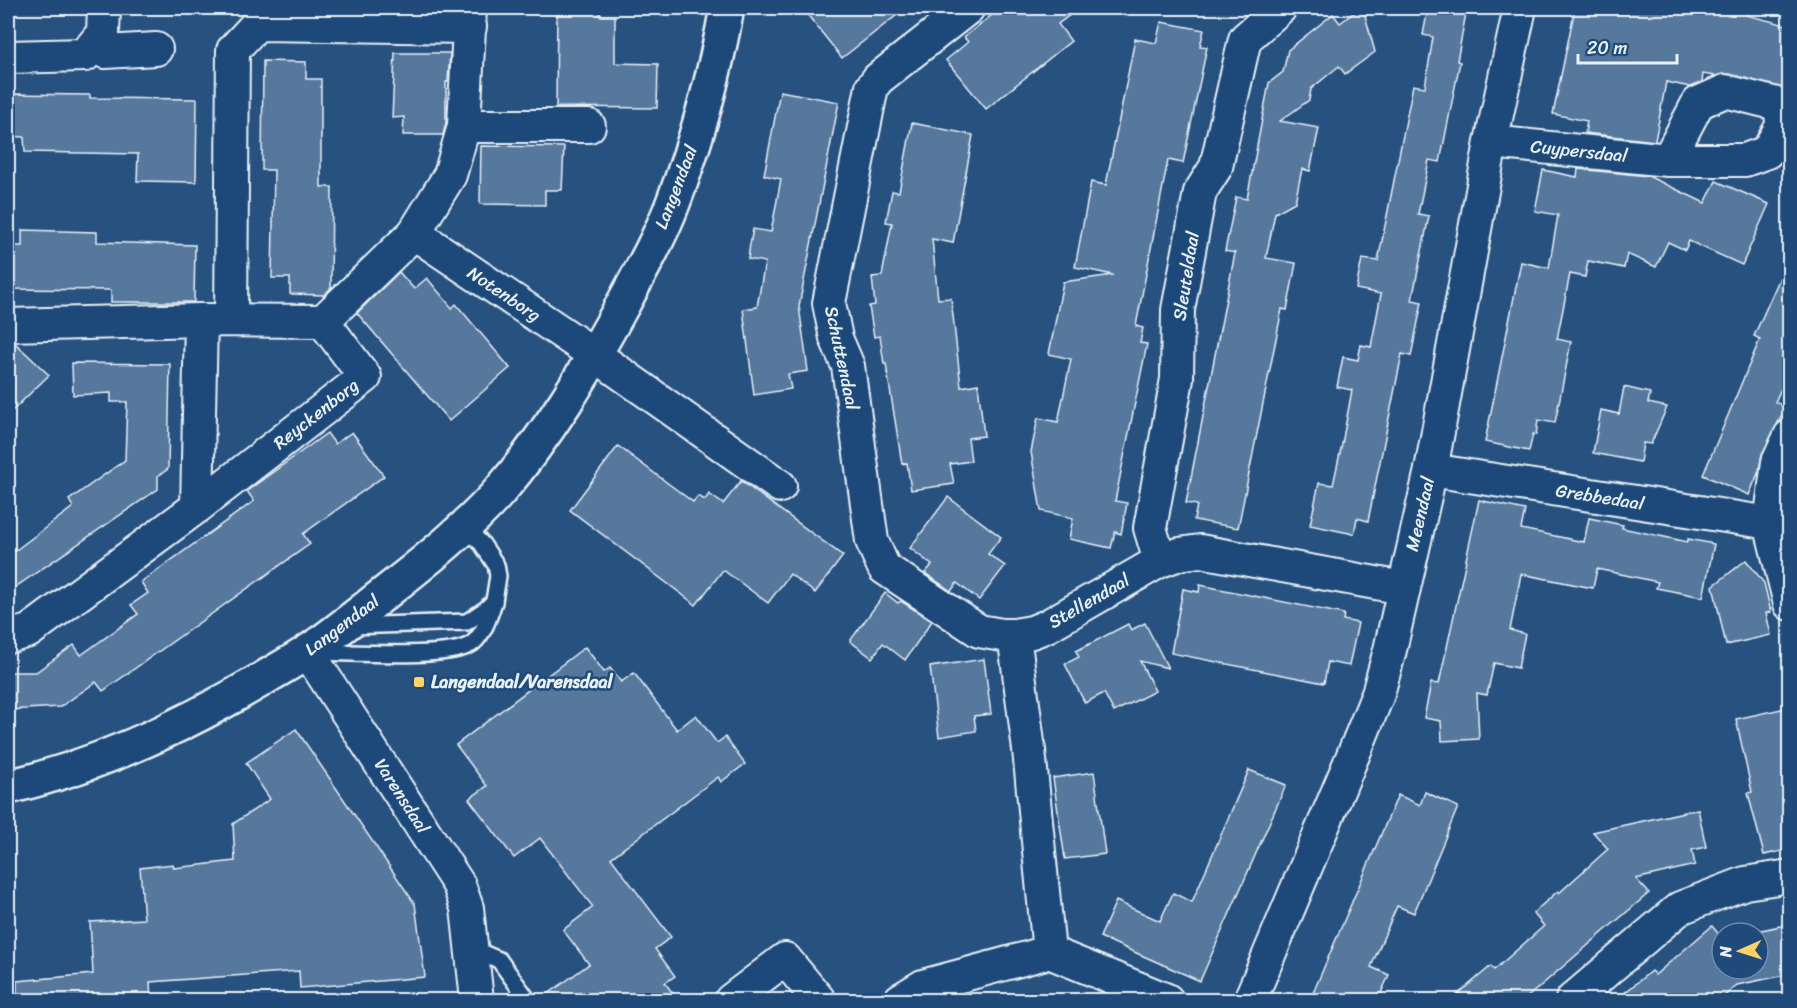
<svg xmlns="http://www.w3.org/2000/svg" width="1797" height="1008" font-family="Sriracha,sans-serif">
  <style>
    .building { fill: #57789d; stroke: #e8f1f8; stroke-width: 1.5 }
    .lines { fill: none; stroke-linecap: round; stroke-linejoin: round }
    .service-casing { stroke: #e8f1f8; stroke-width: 20 }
    .minor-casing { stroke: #e8f1f8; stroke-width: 36 }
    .tertiary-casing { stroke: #e8f1f8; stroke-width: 38 }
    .service { stroke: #1f4a7a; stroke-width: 15 }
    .minor { stroke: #1f4a7a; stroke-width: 32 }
    .tertiary { stroke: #1f4a7a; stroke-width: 33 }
    .poi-dot { fill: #ffd166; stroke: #1f4a7a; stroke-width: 2 }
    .labels { text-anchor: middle; stroke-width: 5; stroke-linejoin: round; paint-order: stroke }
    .street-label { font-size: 18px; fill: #e8f1f8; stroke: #1f4a7a }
    .poi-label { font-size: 18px; font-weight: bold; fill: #e8f1f8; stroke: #1f4a7a; text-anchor: start }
  </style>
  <rect width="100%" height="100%" fill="#27517f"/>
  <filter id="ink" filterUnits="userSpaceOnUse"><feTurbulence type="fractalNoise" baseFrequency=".0167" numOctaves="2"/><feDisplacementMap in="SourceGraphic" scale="12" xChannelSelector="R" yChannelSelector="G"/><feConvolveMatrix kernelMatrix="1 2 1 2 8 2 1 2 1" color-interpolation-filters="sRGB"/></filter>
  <g filter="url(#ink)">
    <g class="building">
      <polygon points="557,8 600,8 600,16 615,16 615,63 658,64 657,108 556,107"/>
      <polygon points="802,8 906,8 842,58"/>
      <polygon points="1001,8 1079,8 1058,24 1071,41 986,109 946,60 968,42 964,37"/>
      <polygon points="1360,8 1363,8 1375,52 1345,74 1339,66 1311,89 1309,100 1280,121 1319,128 1310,171 1302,169 1295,202 1275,213 1266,258 1296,263 1287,310 1282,309 1238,528 1194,520 1197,505 1186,503 1235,253 1225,251 1236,197 1247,199 1269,83 1283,72 1288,50 1333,14 1340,23"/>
      <polygon points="1428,8 1467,8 1457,61 1460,62 1440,162 1429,160 1418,214 1429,216 1412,300 1422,302 1411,356 1402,354 1368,521 1357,518 1354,534 1310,525 1319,483 1333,485 1342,444 1352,390 1337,387 1343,357 1358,360 1361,345 1371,347 1381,294 1356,289 1362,259 1378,261 1413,85 1425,87 1433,37 1423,35"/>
      <polygon points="1575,8 1747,8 1746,15 1790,26 1790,90 1729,74 1715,76 1703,74 1702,82 1690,87 1666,82 1655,141 1585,133 1587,121 1553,114"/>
      <polygon points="1161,22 1204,30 1200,46 1207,47 1183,163 1168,160 1136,326 1143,328 1140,343 1147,344 1115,501 1127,503 1121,534 1115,532 1111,548 1069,539 1073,518 1041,511 1031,452 1038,418 1058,422 1071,359 1049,354 1063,282 1113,275 1075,267 1091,182 1106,185 1135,39 1156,43"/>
      <polygon points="395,53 450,53 448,82 446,82 446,123 443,135 403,135 404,117 392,118"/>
      <polygon points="263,61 306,62 306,79 321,79 321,187 332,187 331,288 324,295 290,294 290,278 272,278 274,170 262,170"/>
      <polygon points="780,91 839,102 799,306 808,371 788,374 791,389 754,395 743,309 757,307 765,262 748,259 750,244 753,229 771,232 781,179 764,175"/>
      <polygon points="8,94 90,95 90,98 197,99 196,182 137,181 138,154 25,152 24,137 8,136"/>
      <polygon points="912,123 973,135 953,243 932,239 938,299 951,298 961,387 978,384 984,436 968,438 971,461 950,464 954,484 911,490 907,463 902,464 886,364 884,364 880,336 874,337 869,306 875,305 872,277 882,276 892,223 886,222 892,191 899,192"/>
      <polygon points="481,146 564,147 562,190 545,190 545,205 480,204"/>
      <polygon points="1578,169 1648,176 1705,203 1716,181 1769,204 1742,265 1689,241 1685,250 1668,242 1656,267 1627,254 1624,268 1588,261 1585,277 1570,274 1557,339 1571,342 1555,423 1538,420 1536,435 1533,434 1529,451 1485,442 1521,262 1549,268 1558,215 1535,211 1543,170 1577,177"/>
      <polygon points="22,230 97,232 97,242 195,245 194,302 111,302 111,290 8,289 8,246 22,246"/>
      <polygon points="1790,255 1790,369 1775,402 1786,407 1762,454 1759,471 1749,495 1703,475 1760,339 1754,336"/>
      <polygon points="399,272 414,289 427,278 452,308 456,304 510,368 449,421 357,313"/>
      <polygon points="8,343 15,343 49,375 8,415"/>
      <polygon points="72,363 170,364 168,469 158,476 158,489 8,592 8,556 73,507 69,500 125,460 127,402 111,402 111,393 73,395"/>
      <polygon points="1624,387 1650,393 1648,403 1667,407 1651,444 1643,443 1640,462 1593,453 1601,410 1619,414"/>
      <polygon points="352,432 384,476 303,534 310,544 103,691 96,682 60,707 8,710 8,672 36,672 74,645 81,655 138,614 131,605 148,593 141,582 254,501 247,491 327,433 335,444"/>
      <polygon points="618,446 693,502 698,496 705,500 709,494 723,504 741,481 843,556 815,593 790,574 768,603 723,570 696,605 570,510"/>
      <polygon points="948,497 1001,537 988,554 1005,566 979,600 957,583 951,591 925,573 932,565 910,548"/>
      <polygon points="1479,500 1525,510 1521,529 1584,542 1589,518 1623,525 1622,528 1688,542 1688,539 1714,544 1703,597 1656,588 1658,582 1597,569 1593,588 1521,574 1510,630 1525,634 1518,668 1494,663 1487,695 1477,693 1479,739 1442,741 1441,721 1424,718 1431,683 1439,684"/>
      <polygon points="1746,560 1764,583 1771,612 1766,613 1771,635 1726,645 1713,586"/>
      <polygon points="1200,585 1344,614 1343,620 1358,623 1349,666 1328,662 1324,683 1171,653 1183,589 1199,592"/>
      <polygon points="885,593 898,603 901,601 932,621 905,660 883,643 872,658 850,641"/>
      <polygon points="1145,623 1168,668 1140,661 1155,691 1114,712 1104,693 1085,703 1065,664 1079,657 1076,651 1128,624 1131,630"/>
      <polygon points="585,647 604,672 610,668 621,682 634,673 677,730 696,715 717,743 725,737 745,764 721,782 718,777 611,858 671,937 655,949 675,976 665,983 678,1000 540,1000 589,964 563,930 593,907 540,838 514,858 469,799 487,786 456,745"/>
      <polygon points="984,659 991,714 974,716 976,731 939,737 930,667"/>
      <polygon points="1790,707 1790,849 1764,855 1748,793 1752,792 1736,719"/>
      <polygon points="296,729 415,904 425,977 300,988 299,971 150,982 151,1000 17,1000 17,981 93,974 90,922 144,919 140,868 173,864 174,868 235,861 233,824 270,799 246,763"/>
      <polygon points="1249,770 1286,785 1200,981 1100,937 1116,901 1160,921 1173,893 1192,902"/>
      <polygon points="1094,772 1105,854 1065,859 1053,778"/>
      <polygon points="1425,792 1458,807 1414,913 1397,906 1371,967 1389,975 1378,1000 1310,1000 1398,795 1420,805"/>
      <polygon points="1698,809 1706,847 1692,850 1695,865 1636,879 1649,893 1524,1000 1451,1000 1491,966 1494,970 1544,926 1533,913 1558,891 1559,893 1608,849 1593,832"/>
      <polygon points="1790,924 1790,974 1737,985 1720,1000 1616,1000 1651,971 1655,975 1712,926 1722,938 1722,969 1758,969 1758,933 1747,933"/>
    </g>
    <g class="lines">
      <defs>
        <g id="service">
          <polyline points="351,626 467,622 486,609 494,601 498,576 496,565 482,544 465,527"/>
          <path d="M317 652C348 652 452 660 473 643 485 632 489 616 494 602"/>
          <polyline points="473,949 499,960 528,1000"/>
        </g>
        <g id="minor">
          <polyline points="968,8 878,79 872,87 829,303 836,338 848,366 872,541 884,568 979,631 1002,635 1014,635"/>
          <polyline points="95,44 105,52 156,49"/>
          <polyline points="8,57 85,55 103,33 104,8"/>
          <polyline points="464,126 589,126"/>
          <polyline points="1491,142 1668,160 1745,160 1767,152 1782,126 1781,105 1725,91 1698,103 1668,160"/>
          <polyline points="414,233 595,355 780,486"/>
          <polyline points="231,320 233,50 257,24 470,27"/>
          <polyline points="323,321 414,233 450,175 464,126 470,8"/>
          <polyline points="8,325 201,320 323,321 365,377 197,507 29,631 8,637"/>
          <polyline points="1790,436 1778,462 1770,523 1790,604"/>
          <polyline points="1431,470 1770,523"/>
          <polyline points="197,507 201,320"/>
          <polyline points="1160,561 1150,528 1177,379 1178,310 1200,192 1216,167 1245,39 1280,8"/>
          <polyline points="308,652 459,885 467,908 477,1000"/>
          <polyline points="1049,952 1029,750 1014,635 1032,632 1047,626 1160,561 1179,554 1200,551 1403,588"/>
          <polyline points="731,1000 785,959 819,1000"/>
          <polyline points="900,1000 923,986 1049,952 1167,1000"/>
          <polyline points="1250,1000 1359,741 1378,694 1390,650 1431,470 1491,142 1520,8"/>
          <polyline points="1572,1000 1680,908 1745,883 1790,876"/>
        </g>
        <path id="tertiary" d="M8 787C97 766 182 727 261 680 277 670 294 661 309 651 337 632 363 610 390 589 428 559 467 528 499 492 548 435 587 370 623 304 641 271 660 237 673 203 697 140 715 74 727 8"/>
      </defs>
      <use href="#service" class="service-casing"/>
      <use href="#minor" class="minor-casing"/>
      <use href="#tertiary" class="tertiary-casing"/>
      <use href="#service" class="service"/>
      <use href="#minor" class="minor"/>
      <use href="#tertiary" class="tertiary"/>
    </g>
  </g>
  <rect class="poi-dot" x="413" y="676" width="12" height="12" rx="3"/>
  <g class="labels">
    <g class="street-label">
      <text transform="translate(1579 151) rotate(6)" y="6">Cuypersdaal</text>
      <text transform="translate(676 187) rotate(-69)" y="6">Langendaal</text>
      <text transform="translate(1186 276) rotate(-81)" y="6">Sleuteldaal</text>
      <text transform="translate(504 294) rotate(34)" y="6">Notenborg</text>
      <text transform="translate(842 358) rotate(78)" y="6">Schuttendaal</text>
      <text transform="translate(316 414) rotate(-38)" y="6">Reyckenborg</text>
      <text transform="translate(1600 497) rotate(9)" y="6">Grebbedaal</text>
      <text transform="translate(1420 514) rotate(-77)" y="6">Meendaal</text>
      <text transform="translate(1089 601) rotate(-30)" y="6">Stellendaal</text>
      <text transform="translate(342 625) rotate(-37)" y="6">Langendaal</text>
      <text transform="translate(402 796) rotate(57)" y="6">Varensdaal</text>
    </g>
    <g class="poi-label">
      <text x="431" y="688">Langendaal/Varensdaal</text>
    </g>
  </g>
  <rect width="1797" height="1008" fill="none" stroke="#1f4a7a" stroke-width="30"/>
  <rect x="15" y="15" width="1767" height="978" fill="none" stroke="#e8f1f8" stroke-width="2" filter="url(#ink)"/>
  <g transform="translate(1740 951) rotate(267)"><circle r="28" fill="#1f4a7a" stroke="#6f8dac" stroke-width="1.5"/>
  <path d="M0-4.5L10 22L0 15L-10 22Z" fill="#ffd166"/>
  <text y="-9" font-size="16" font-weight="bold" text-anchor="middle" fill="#e8f1f8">N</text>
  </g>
  <path d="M1578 54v9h99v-9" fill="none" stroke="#e8f1f8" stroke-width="3"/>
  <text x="1587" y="54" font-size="18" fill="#e8f1f8" stroke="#1f4a7a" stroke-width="4.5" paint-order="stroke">20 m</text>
</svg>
